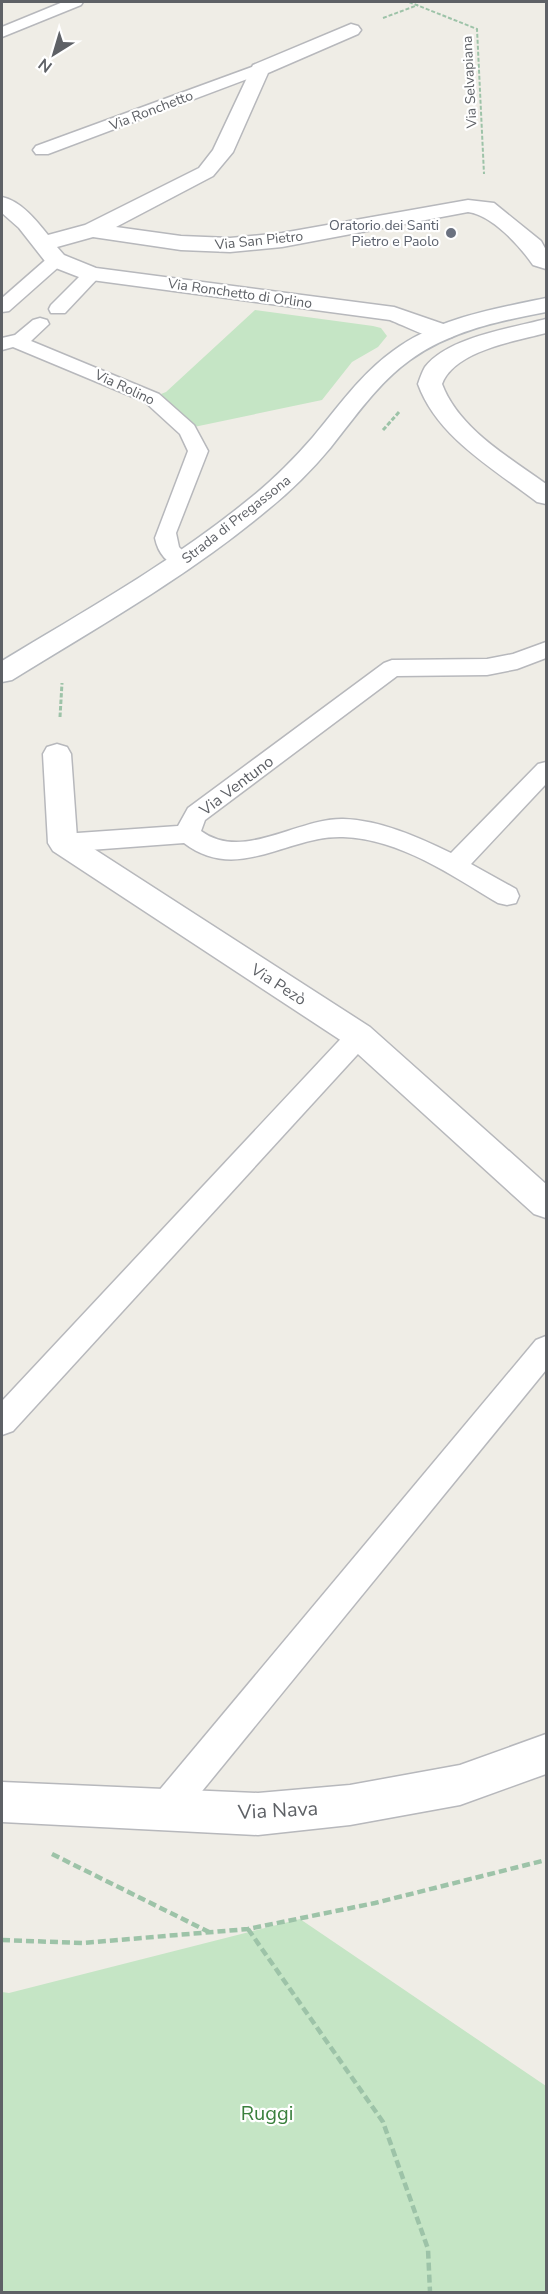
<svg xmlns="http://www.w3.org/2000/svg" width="548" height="2294" font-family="'Nunito Sans',sans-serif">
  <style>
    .green { fill: #c5e5c5 }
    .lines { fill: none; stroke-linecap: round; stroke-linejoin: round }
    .lane-casing { stroke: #b7b8bc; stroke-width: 3 }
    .street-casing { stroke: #b7b8bc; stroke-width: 3 }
    .secondary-casing { stroke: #b5b8bd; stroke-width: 3 }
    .path-far2 { stroke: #9dc3a8; stroke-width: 2; stroke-dasharray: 4 2; stroke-linecap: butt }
    .path-far1 { stroke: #9dc3a8; stroke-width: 3; stroke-dasharray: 4.5 2; stroke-linecap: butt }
    .path { stroke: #9dc3a8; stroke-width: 4.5; stroke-dasharray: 8 4; stroke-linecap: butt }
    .lane { fill: #fff; fill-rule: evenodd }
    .street { fill: #fff; fill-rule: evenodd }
    .secondary { fill: #fff; fill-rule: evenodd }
    .worship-dot { fill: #6b7280; stroke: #fff; stroke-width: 2 }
    .labels { text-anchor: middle; stroke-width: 4.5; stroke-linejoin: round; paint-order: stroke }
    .far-street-label { font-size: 14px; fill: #5e6166; stroke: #fff }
    .far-worship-label { font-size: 14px; fill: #5b616d; stroke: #fff; text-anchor: end }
    .street-label { font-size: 16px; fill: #5e6166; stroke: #fff }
    .near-street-label { font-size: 20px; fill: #5e6166; stroke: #fff }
    .near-park-label { font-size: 20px; fill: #3a803d; stroke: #fff }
  </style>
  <rect width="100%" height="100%" fill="#efede6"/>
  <g class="green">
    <polygon points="255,310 373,326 381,328 387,336 378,347 352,362 322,400 194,427 161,394 166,392"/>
    <polygon points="300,1919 546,2086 546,2292 2,2292 2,1992 9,1993"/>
  </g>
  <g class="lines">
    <defs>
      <g id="lane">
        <polygon points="63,2 83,2 81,5 2,37 2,27"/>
        <polygon points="260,64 266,66 268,69 266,72 48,154 36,154 33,150 36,146"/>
        <polygon points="56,255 62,256 65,260 62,264 9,311 2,312 2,298 50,256"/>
        <polygon points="92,269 98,270 101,274 98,278 65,313 51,313 49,309 51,305 86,270"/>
        <path d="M40 318 47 320 49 324 31 341 159 394 194 425 208 451 176 533 179 547 193 561 189 566 182 568C167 564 158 553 155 538L188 451 180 434 145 402 13 347 2 350V338L15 335 33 320Z"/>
        <path d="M546 642V658L517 669 487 675 397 676 205 820 201 831C243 862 297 818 343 819 380 820 418 837 451 853L538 764 546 762V784L471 864 516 889 519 896 516 903 507 905 498 903C451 875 400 839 343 837 287 835 238 884 184 843L63 852 55 849 51 843 55 837 63 834 178 826 188 808 384 663 392 660 487 659 513 654Z"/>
        <polygon points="359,1026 368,1029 372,1036 368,1043 13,1431 2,1435 2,1401 350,1029"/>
        <polygon points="546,1336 546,1370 176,1823 164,1828 152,1823 147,1811 152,1799 536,1340"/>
      </g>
      <g id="street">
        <path d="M351 24 358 26 361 30 358 34 268 73 233 152 213 176 116 227 181 236 230 238 282 233 468 200 494 203 541 241 546 250V269L533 265C520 246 492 215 468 212L282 247 230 252 181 250 93 237 57 247 64 255 96 268 394 307 452 327 456 332 452 337C433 342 408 327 390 320L84 279 48 265 19 228 2 213V197C21 201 37 221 48 235L85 225 199 168 213 150 253 65Z"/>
        <path d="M546 319V333C515 341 454 351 442 384 459 429 509 457 546 484V504L537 502C494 469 437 437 418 384 420 378 422 372 425 367 448 337 512 328 546 319Z"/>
        <polygon points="57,744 67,747 71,754 77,838 370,1027 546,1184 546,1218 534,1214 348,1045 53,851 48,843 43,754 47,747"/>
        <polygon points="546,1734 546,1774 460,1805 350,1825 258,1835 2,1822 2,1782 258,1793 350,1785 460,1765"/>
      </g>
      <path id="secondary" d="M546 298V312C499 321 450 331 410 360 378 383 355 417 331 447 311 471 290 492 266 511 188 576 98 627 12 680L2 682V661C86 610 172 562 248 500 272 481 293 460 313 437 338 407 361 374 393 351 437 318 494 309 546 298Z"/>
    </defs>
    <use href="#lane" class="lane-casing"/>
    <use href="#street" class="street-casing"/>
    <use href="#secondary" class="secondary-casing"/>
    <g class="path-far2">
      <polyline points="409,2 477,29 484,174"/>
      <polyline points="383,18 418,5"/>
    </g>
    <g class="path-far1">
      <polyline points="383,430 400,411"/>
      <polyline points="60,717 62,683"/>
    </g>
    <g class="path">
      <polyline points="52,1854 209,1932"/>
      <polyline points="248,1929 383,2122 428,2249 430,2292"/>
      <polyline points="2,1940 82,1943 248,1929 375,1903 546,1860"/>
    </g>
    <use href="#lane" class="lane"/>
    <use href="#street" class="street"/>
    <use href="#secondary" class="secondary"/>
  </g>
  <circle class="worship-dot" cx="451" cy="233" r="6"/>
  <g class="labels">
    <g class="far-street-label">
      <text transform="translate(469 82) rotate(-93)" y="5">Via Selvapiana</text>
      <text transform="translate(151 110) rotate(-21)" y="5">Via Ronchetto</text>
      <text transform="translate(259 240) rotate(-6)" y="5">Via San Pietro</text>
      <text transform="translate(240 293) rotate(8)" y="5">Via Ronchetto di Orlino</text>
      <text transform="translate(125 387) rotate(25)" y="5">Via Rolino</text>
      <text transform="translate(236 519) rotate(-38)" y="5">Strada di Pregassona</text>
    </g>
    <g class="far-worship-label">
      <text x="439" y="230">Oratorio dei Santi<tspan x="439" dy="16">Pietro e Paolo</tspan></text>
    </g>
    <g class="street-label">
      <text transform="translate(236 785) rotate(-37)" y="6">Via Ventuno</text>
      <text transform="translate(279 984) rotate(33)" y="6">Via Pezò</text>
    </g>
    <g class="near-street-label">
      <text transform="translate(278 1810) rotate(-3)" y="7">Via Nava</text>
    </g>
    <g class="near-park-label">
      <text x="267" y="2120">Ruggi</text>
    </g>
  </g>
  <rect width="548" height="2294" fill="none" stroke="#5e6166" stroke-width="6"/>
  <g transform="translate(54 54) rotate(217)" stroke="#ffffff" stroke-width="4.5" paint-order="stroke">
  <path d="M0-4.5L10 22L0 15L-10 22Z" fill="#5e6166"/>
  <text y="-9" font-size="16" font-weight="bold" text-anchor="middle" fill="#5e6166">N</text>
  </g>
</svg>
